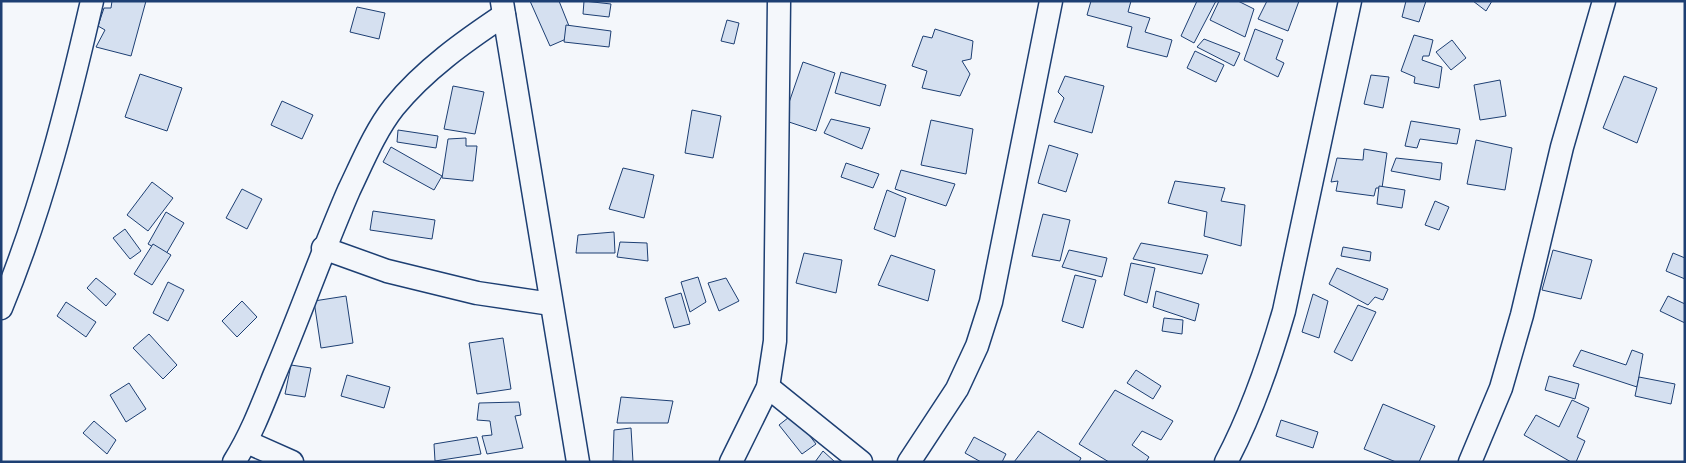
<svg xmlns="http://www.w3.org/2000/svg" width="1686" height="463" font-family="Roboto,sans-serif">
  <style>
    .building { fill: #d5e0f0; stroke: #1d3f73 }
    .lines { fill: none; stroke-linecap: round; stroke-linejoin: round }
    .minor-casing { stroke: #1d3f73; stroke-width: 25 }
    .minor { stroke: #f4f7fb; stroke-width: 22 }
  </style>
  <rect width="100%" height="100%" fill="#f4f7fb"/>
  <g class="building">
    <polygon points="112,1 146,1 131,56 96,47 105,30 98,26 104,8 111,8"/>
    <polygon points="530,1 559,1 573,36 550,46"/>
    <polygon points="584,1 611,4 609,17 583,14"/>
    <polygon points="1091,1 1131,1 1128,12 1150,18 1145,32 1172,40 1167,57 1127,47 1132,27 1087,15"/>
    <polygon points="1197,1 1216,1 1194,43 1181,36"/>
    <polygon points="1219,1 1238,1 1254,9 1245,37 1210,20"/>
    <polygon points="1267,1 1299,1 1288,31 1258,19"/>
    <polygon points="1406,1 1426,1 1419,22 1402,17"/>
    <polygon points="1473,1 1492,1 1486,11"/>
    <polygon points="357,7 385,13 379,39 350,32"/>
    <polygon points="727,20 739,23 734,44 721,41"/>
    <polygon points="566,25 611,31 609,47 564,42"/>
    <polygon points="935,29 973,41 971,59 962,61 970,74 960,96 922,88 927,71 912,66 923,36 932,38"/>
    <polygon points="1255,29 1283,40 1276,59 1284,63 1278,77 1244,60"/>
    <polygon points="1414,35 1433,40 1429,56 1423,56 1422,60 1442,67 1439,88 1414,83 1415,77 1401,71"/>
    <polygon points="1204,39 1240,53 1234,66 1197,47"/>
    <polygon points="1452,40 1466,58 1451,70 1436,52"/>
    <polygon points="1195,51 1224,65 1216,82 1187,68"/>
    <polygon points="803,62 835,73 816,131 783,120"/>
    <polygon points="841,72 886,85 880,106 835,93"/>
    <polygon points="140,74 182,88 167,131 125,117"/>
    <polygon points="1371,75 1389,77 1383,108 1364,104"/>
    <polygon points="1065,76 1104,86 1092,133 1054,122 1064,98 1058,92"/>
    <polygon points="1624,76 1657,88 1637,143 1603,128"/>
    <polygon points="1500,80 1506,116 1480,120 1474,85"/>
    <polygon points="453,86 484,92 475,134 444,129"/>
    <polygon points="282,101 313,115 302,139 271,125"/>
    <polygon points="692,110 721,116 713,158 685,153"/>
    <polygon points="831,119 870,128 862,149 824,133"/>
    <polygon points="931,120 973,129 966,174 921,165"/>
    <polygon points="1411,121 1460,129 1457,144 1420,139 1417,148 1405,146"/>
    <polygon points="398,130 438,136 436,148 397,142"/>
    <polygon points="466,138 466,146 477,146 473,181 442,178 448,139"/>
    <polygon points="1476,140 1512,148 1505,190 1467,184"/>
    <polygon points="1049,145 1078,154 1066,192 1038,183"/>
    <polygon points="391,147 442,176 434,190 383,162"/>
    <polygon points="1364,149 1387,153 1382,188 1376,188 1374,196 1336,191 1338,181 1331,182 1337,158 1363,160"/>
    <polygon points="1396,158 1442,163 1440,180 1391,171"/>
    <polygon points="846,163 879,174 873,188 841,177"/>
    <polygon points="623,168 654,175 644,218 609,209"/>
    <polygon points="901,170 955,184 946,206 895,189"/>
    <polygon points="1175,181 1225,188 1221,201 1245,205 1241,246 1204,236 1207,212 1168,203"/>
    <polygon points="152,182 173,198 148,231 127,215"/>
    <polygon points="1379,186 1405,190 1402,208 1377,204"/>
    <polygon points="242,189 262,199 247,229 226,218"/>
    <polygon points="887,190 906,198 895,237 874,229"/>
    <polygon points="1435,201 1449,207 1439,230 1425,225"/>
    <polygon points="373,211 435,220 432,239 370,230"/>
    <polygon points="166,212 184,223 166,254 148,244"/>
    <polygon points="1043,214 1070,220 1060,261 1032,256"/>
    <polygon points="125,229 141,251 130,259 113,238"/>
    <polygon points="614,232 615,253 576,253 578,235"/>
    <polygon points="620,242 647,243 648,261 617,257"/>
    <polygon points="1141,243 1208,255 1202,274 1133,259"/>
    <polygon points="153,244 171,255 152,285 134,274"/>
    <polygon points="1343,247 1371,252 1370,261 1341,256"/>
    <polygon points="1069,250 1107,258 1102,277 1062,267"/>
    <polygon points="1553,250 1592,260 1581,299 1542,290"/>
    <polygon points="804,253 842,260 836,293 796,283"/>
    <polygon points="1673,253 1685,258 1685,279 1666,271"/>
    <polygon points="891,255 935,270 928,301 878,285"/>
    <polygon points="1131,263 1155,268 1147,303 1124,295"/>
    <polygon points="1337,268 1388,289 1383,300 1375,297 1368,305 1329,284"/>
    <polygon points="1075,275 1096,280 1083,328 1062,321"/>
    <polygon points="698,277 706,302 690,312 681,282"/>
    <polygon points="96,278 116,294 106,306 87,288"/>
    <polygon points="726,278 739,301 719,311 708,283"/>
    <polygon points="168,282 184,290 168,321 153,313"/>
    <polygon points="1156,291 1199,304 1195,321 1153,307"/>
    <polygon points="681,293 690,324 674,328 665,298"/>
    <polygon points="1313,294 1328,301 1319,338 1302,332"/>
    <polygon points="346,296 353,343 321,348 314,301"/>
    <polygon points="1668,296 1685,304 1685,323 1660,311"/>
    <polygon points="242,301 257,317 237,337 222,321"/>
    <polygon points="66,302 96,322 86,337 57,316"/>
    <polygon points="1358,305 1376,312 1352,361 1334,352"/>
    <polygon points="1164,318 1183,320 1182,334 1162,331"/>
    <polygon points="149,334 177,365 163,379 133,348"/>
    <polygon points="503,338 511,389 477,394 469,343"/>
    <polygon points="1581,350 1626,365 1632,350 1643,354 1637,387 1573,366"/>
    <polygon points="291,365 311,368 305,397 285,394"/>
    <polygon points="1136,370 1161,386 1153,399 1127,383"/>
    <polygon points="347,375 390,387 384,408 341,396"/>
    <polygon points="1549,376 1579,384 1575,399 1545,390"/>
    <polygon points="1639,377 1675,384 1671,404 1635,396"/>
    <polygon points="129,383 146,409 126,422 110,395"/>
    <polygon points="1115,390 1173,421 1161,440 1142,431 1132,445 1149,457 1146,462 1109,462 1079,444"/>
    <polygon points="621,397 673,401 668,423 617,423"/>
    <polygon points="1572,400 1589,408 1577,437 1585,441 1576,462 1571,462 1524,435 1536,415 1559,427"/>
    <polygon points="519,402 521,415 515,416 523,448 487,454 482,436 492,435 490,421 477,420 479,403"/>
    <polygon points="1383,404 1435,426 1419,462 1396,462 1364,449"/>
    <polygon points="793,414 816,444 802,454 779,425"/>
    <polygon points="1281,420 1318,432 1313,448 1276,436"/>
    <polygon points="94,421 116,440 107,454 83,433"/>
    <polygon points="631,428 633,462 613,461 614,430"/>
    <polygon points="1038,431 1081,458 1079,462 1014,462"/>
    <polygon points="477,437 481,454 435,461 434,444"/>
    <polygon points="974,437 1006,454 1002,462 981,462 965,453"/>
    <polygon points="823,451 835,462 815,462"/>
  </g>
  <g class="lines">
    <defs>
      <g id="minor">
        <polyline points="502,2 578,462"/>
        <polyline points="323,248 387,271 477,293 551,304"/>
        <path d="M1 308C42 209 68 105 92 1"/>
        <polyline points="768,387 861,462"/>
        <polyline points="247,442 292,462"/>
        <path d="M234 462C251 435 262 406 274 376 300 315 322 252 349 190 362 163 375 131 394 107 424 70 465 41 504 15"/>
        <polyline points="731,462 768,387 775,341 779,1"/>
        <polyline points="909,462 957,389 977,346 991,302 1051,1"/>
        <path d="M1226 462C1252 413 1269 363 1284 311L1350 1"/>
        <polyline points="1470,462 1501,388 1522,315 1562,147 1604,1"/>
      </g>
    </defs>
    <use href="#minor" class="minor-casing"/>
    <use href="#minor" class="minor"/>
  </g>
  <rect width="1686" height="463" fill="none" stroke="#1d3f73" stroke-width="5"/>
</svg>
